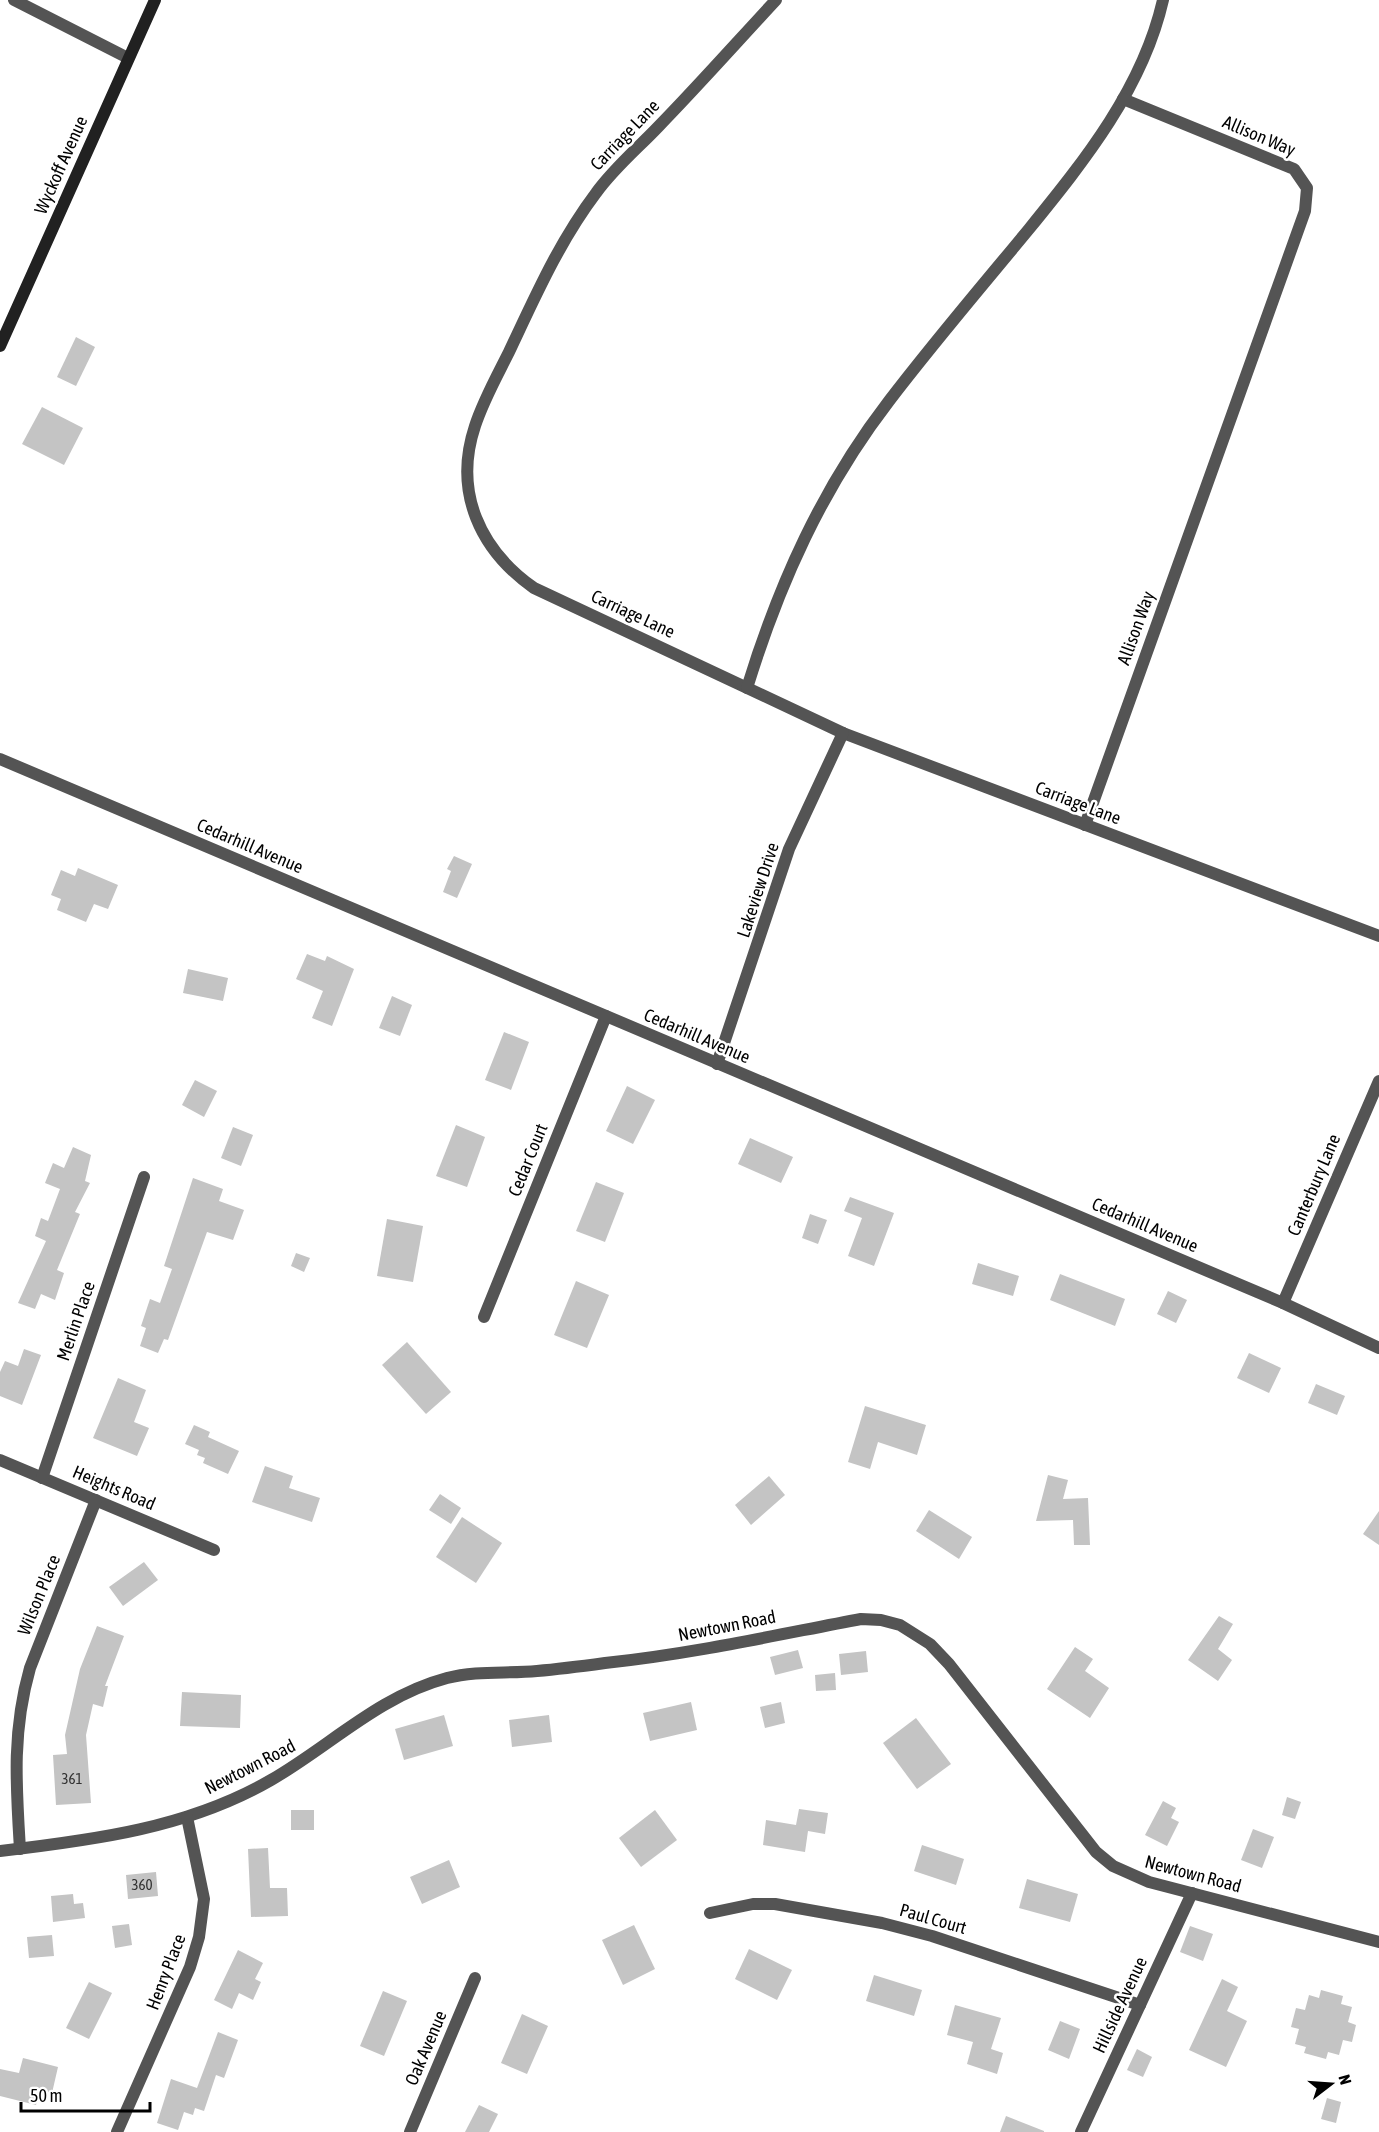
<svg xmlns="http://www.w3.org/2000/svg" width="1379" height="2132" font-family="'Asap Condensed',sans-serif">
  <style>
    .building { fill: #c4c4c4 }
    .lines { fill: none; stroke-linecap: round; stroke-linejoin: round }
    .minor { stroke: #545454; stroke-width: 12 }
    .tertiary { stroke: #545454; stroke-width: 12 }
    .secondary { stroke: #212121; stroke-width: 12 }
    .labels { text-anchor: middle; stroke-width: 5; stroke-linejoin: round; paint-order: stroke }
    .number-label { font-size: 15px; fill: #313131 }
    .street-label { font-size: 18px; fill: #000; stroke: #fff }
  </style>
  <rect width="100%" height="100%" fill="#fff"/>
  <g class="building">
    <polygon points="76,337 95,347 76,386 57,377"/>
    <polygon points="42,407 83,428 64,465 22,444"/>
    <polygon points="454,856 472,864 457,898 443,892 451,871 447,869"/>
    <polygon points="78,868 118,885 108,909 94,904 86,922 57,910 61,899 51,895 61,870 75,876"/>
    <polygon points="307,954 325,961 327,956 354,969 332,1026 312,1018 323,991 296,979"/>
    <polygon points="188,969 228,978 223,1001 183,993"/>
    <polygon points="392,996 412,1005 400,1036 379,1028"/>
    <polygon points="504,1032 529,1042 511,1090 485,1080"/>
    <polygon points="195,1080 217,1091 204,1117 182,1105"/>
    <polygon points="627,1086 655,1100 633,1144 606,1131"/>
    <polygon points="456,1125 485,1137 467,1187 436,1176"/>
    <polygon points="233,1127 253,1135 241,1166 221,1158"/>
    <polygon points="750,1138 793,1157 781,1183 738,1164"/>
    <polygon points="73,1147 91,1155 85,1181 90,1183 75,1212 80,1214 57,1270 64,1273 55,1300 41,1294 35,1309 18,1303 46,1241 35,1236 41,1218 48,1221 60,1189 45,1183 53,1163 64,1168"/>
    <polygon points="193,1178 223,1189 219,1201 244,1210 233,1240 207,1232 168,1340 164,1339 158,1353 140,1346 146,1328 141,1326 150,1299 160,1303 172,1269 164,1266"/>
    <polygon points="596,1182 624,1193 605,1242 576,1231"/>
    <polygon points="850,1197 894,1213 874,1266 848,1256 862,1218 844,1211"/>
    <polygon points="810,1214 827,1220 818,1244 802,1238"/>
    <polygon points="387,1219 423,1226 413,1282 377,1276"/>
    <polygon points="296,1253 310,1258 304,1272 291,1266"/>
    <polygon points="978,1263 1019,1276 1013,1296 972,1284"/>
    <polygon points="1060,1274 1125,1299 1115,1326 1050,1300"/>
    <polygon points="576,1281 609,1295 587,1348 554,1335"/>
    <polygon points="1168,1291 1187,1300 1176,1323 1157,1314"/>
    <polygon points="407,1342 451,1392 426,1414 382,1365"/>
    <polygon points="24,1349 41,1355 22,1405 0,1396 0,1372 5,1361 18,1366"/>
    <polygon points="1249,1353 1281,1368 1269,1393 1237,1378"/>
    <polygon points="118,1378 146,1390 134,1422 149,1428 137,1456 93,1438"/>
    <polygon points="1316,1384 1345,1396 1337,1415 1308,1403"/>
    <polygon points="865,1406 926,1425 917,1455 878,1442 870,1469 848,1462"/>
    <polygon points="194,1425 210,1432 208,1437 239,1451 228,1474 203,1463 205,1458 197,1455 199,1450 185,1444"/>
    <polygon points="265,1466 293,1476 289,1488 320,1498 312,1522 252,1502"/>
    <polygon points="1048,1475 1068,1480 1063,1499 1088,1498 1090,1545 1074,1545 1073,1520 1036,1521"/>
    <polygon points="769,1476 785,1495 751,1525 735,1505"/>
    <polygon points="440,1494 461,1508 451,1524 429,1510"/>
    <polygon points="929,1510 972,1537 959,1559 916,1531"/>
    <polygon points="1379,1511 1379,1545 1363,1534"/>
    <polygon points="462,1517 502,1543 476,1583 436,1557"/>
    <polygon points="144,1562 158,1580 123,1606 109,1587"/>
    <polygon points="1219,1616 1233,1624 1218,1649 1232,1660 1218,1681 1188,1660"/>
    <polygon points="97,1626 124,1636 105,1686 108,1686 103,1707 93,1704 86,1735 91,1803 56,1805 53,1755 67,1754 65,1735 80,1669"/>
    <polygon points="1075,1647 1093,1659 1085,1671 1109,1688 1090,1718 1047,1689"/>
    <polygon points="798,1650 803,1668 775,1675 770,1657"/>
    <polygon points="866,1651 868,1672 841,1675 839,1654"/>
    <polygon points="835,1673 836,1690 816,1691 815,1675"/>
    <polygon points="182,1692 241,1695 240,1728 180,1726"/>
    <polygon points="691,1702 697,1730 650,1741 643,1713"/>
    <polygon points="781,1702 785,1723 765,1728 760,1707"/>
    <polygon points="444,1715 453,1746 404,1760 395,1729"/>
    <polygon points="549,1715 552,1742 512,1747 509,1720"/>
    <polygon points="916,1718 951,1764 917,1789 883,1743"/>
    <polygon points="1287,1797 1301,1802 1295,1819 1282,1815"/>
    <polygon points="1163,1801 1176,1808 1171,1818 1179,1822 1167,1846 1145,1835"/>
    <polygon points="799,1809 828,1813 825,1834 808,1831 805,1852 763,1845 766,1820 796,1825"/>
    <rect x="291" y="1810" width="23" height="20"/>
    <polygon points="655,1810 677,1840 641,1867 619,1838"/>
    <polygon points="1253,1829 1274,1837 1262,1868 1241,1860"/>
    <polygon points="922,1845 964,1859 956,1885 914,1871"/>
    <polygon points="268,1848 270,1888 287,1888 288,1916 251,1917 248,1849"/>
    <polygon points="449,1860 460,1887 422,1904 410,1877"/>
    <polygon points="156,1872 158,1896 128,1899 126,1875"/>
    <polygon points="1027,1879 1078,1894 1070,1922 1019,1908"/>
    <polygon points="73,1894 74,1904 83,1903 85,1918 53,1922 51,1896"/>
    <polygon points="129,1924 132,1945 115,1948 112,1926"/>
    <polygon points="634,1925 655,1969 623,1985 602,1940"/>
    <polygon points="1190,1926 1213,1934 1203,1961 1180,1952"/>
    <polygon points="52,1935 54,1956 29,1958 27,1937"/>
    <polygon points="749,1949 792,1970 777,2000 735,1979"/>
    <polygon points="238,1950 263,1963 255,1979 261,1982 253,2000 239,1993 232,2009 214,2000"/>
    <polygon points="874,1975 922,1990 914,2016 866,2001"/>
    <polygon points="1222,1979 1238,1987 1227,2011 1247,2021 1226,2067 1189,2050"/>
    <polygon points="89,1982 112,1993 89,2039 66,2028"/>
    <polygon points="1321,1990 1343,1996 1341,2004 1352,2007 1348,2022 1356,2025 1352,2042 1343,2040 1339,2055 1328,2052 1326,2059 1304,2053 1306,2047 1295,2044 1299,2029 1291,2027 1296,2008 1305,2010 1309,1995 1319,1998"/>
    <polygon points="383,1991 407,2001 384,2056 360,2046"/>
    <polygon points="955,2005 1001,2018 991,2049 1003,2053 997,2074 967,2064 973,2042 947,2035"/>
    <polygon points="522,2014 548,2026 527,2074 501,2063"/>
    <polygon points="1060,2021 1080,2029 1069,2059 1048,2050"/>
    <polygon points="218,2032 238,2040 224,2078 216,2075 204,2111 195,2108 193,2115 184,2112 178,2130 157,2123 171,2079 197,2088"/>
    <polygon points="1137,2049 1152,2057 1143,2077 1127,2070"/>
    <polygon points="23,2058 58,2067 52,2093 40,2090 36,2105 0,2096 0,2069 19,2073"/>
    <polygon points="1327,2098 1341,2102 1336,2123 1321,2119"/>
    <polygon points="479,2105 498,2114 489,2132 465,2132"/>
    <polygon points="1006,2116 1044,2131 1044,2132 1000,2132"/>
  </g>
  <g class="lines">
    <g class="minor">
      <polyline points="14,0 128,58"/>
      <path d="M776 0C737 42 698 86 658 127 637 149 614 168 596 193 559 242 535 297 509 352 497 376 483 401 475 426 453 492 480 550 534 588L843 733 1379 936"/>
      <path d="M747 688C779 584 822 488 889 401 934 342 982 286 1029 229 1085 160 1143 88 1163 0"/>
      <polyline points="1085,825 1305,211 1307,188 1294,169 1123,99"/>
      <polyline points="717,1064 789,849 843,733"/>
      <polyline points="1283,1303 1379,1081"/>
      <polyline points="484,1317 606,1016"/>
      <polyline points="0,1460 214,1550"/>
      <polyline points="42,1478 144,1177"/>
      <path d="M20 1849C16 1785 12 1731 30 1668L96 1500"/>
      <path d="M0 1851C94 1840 188 1828 271 1780 330 1746 379 1696 447 1678 477 1670 507 1674 537 1671 560 1669 583 1666 605 1663 691 1654 776 1635 861 1619L881 1620 900 1625 930 1644 949 1664 1096 1852 1113 1866 1149 1882 1379 1942"/>
      <polyline points="710,1913 753,1904 775,1904 882,1923 932,1936 1140,2005"/>
      <polyline points="117,2132 190,1967 199,1937 204,1899 187,1817"/>
      <polyline points="410,2132 475,1978"/>
      <polyline points="1081,2132 1192,1893"/>
    </g>
    <polyline class="tertiary" points="0,759 1283,1303 1379,1348"/>
    <polyline class="secondary" points="0,346 155,0"/>
  </g>
  <g class="labels">
    <g class="number-label">
      <text x="72" y="1784">361</text>
      <text x="142" y="1890">360</text>
    </g>
    <g class="street-label">
      <text transform="translate(625 135) rotate(-46)" y="6">Carriage Lane</text>
      <text transform="translate(1259 136) rotate(23)" y="6">Allison Way</text>
      <text transform="translate(61 165) rotate(-66)" y="6">Wyckoff Avenue</text>
      <text transform="translate(633 614) rotate(25)" y="6">Carriage Lane</text>
      <text transform="translate(1136 628) rotate(-70)" y="6">Allison Way</text>
      <text transform="translate(1078 803) rotate(21)" y="6">Carriage Lane</text>
      <text transform="translate(250 846) rotate(23)" y="6">Cedarhill Avenue</text>
      <text transform="translate(758 890) rotate(-72)" y="6">Lakeview Drive</text>
      <text transform="translate(697 1036) rotate(23)" y="6">Cedarhill Avenue</text>
      <text transform="translate(528 1160) rotate(-68)" y="6">Cedar Court</text>
      <text transform="translate(1314 1185) rotate(-67)" y="6">Canterbury Lane</text>
      <text transform="translate(1145 1225) rotate(23)" y="6">Cedarhill Avenue</text>
      <text transform="translate(76 1321) rotate(-71)" y="6">Merlin Place</text>
      <text transform="translate(114 1488) rotate(23)" y="6">Heights Road</text>
      <text transform="translate(39 1595) rotate(-68)" y="6">Wilson Place</text>
      <text transform="translate(727 1626) rotate(-11)" y="6">Newtown Road</text>
      <text transform="translate(250 1767) rotate(-27)" y="6">Newtown Road</text>
      <text transform="translate(1193 1874) rotate(15)" y="6">Newtown Road</text>
      <text transform="translate(933 1919) rotate(16)" y="6">Paul Court</text>
      <text transform="translate(166 1972) rotate(-69)" y="6">Henry Place</text>
      <text transform="translate(1120 2005) rotate(-65)" y="6">Hillside Avenue</text>
      <text transform="translate(426 2048) rotate(-67)" y="6">Oak Avenue</text>
    </g>
  </g>
  <g transform="translate(1331 2084) rotate(73)" stroke="#ffffff" stroke-width="4.5" paint-order="stroke">
  <path d="M0-4.5L10 22L0 15L-10 22Z" fill="#000000"/>
  <text y="-9" font-size="16" font-weight="bold" text-anchor="middle" fill="#000000">N</text>
  </g>
  <path d="M21 2102v9h129v-9" fill="none" stroke="#000000" stroke-width="3"/>
  <text x="30" y="2102" font-size="18" fill="#000000" stroke="#ffffff" stroke-width="4.5" paint-order="stroke">50 m</text>
</svg>
